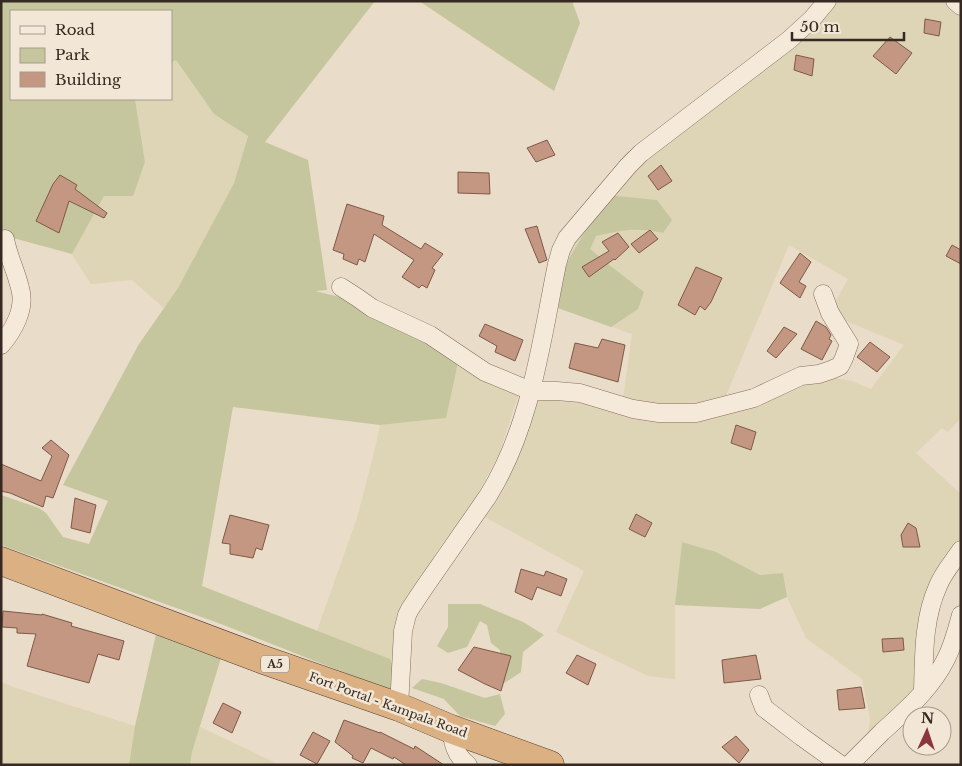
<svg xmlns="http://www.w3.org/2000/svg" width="962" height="766" font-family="'Libre Baskerville',serif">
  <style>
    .farmland { fill: #ded4b6; fill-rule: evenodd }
    .green { fill: #c5c69d }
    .building { fill: #c39782; stroke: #7f5947 }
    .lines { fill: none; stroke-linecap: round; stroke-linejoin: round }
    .minor-casing { stroke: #836f5f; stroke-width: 19 }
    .trunk-casing { stroke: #513e32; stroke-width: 29 }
    .minor { stroke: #f5eada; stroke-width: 18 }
    .trunk { stroke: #dbb184; stroke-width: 28 }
    .labels { text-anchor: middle; stroke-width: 5; stroke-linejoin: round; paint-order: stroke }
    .shield { fill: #f2e7d6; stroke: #6e6257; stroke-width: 1 }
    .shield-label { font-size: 11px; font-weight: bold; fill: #352921 }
    .street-label { font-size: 12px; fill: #352921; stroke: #f2e7d6 }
  </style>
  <rect width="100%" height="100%" fill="#e9dcc8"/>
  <g class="farmland">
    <path d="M827 1H951L961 10V418L948 432 942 428 916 453 961 494V543L933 585 919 695 867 745 870 718 862 679 806 638 787 597 783 573 760 575 716 552 682 542 675 605V679L648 676 556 632 584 571 485 517 504 490 522 441 525 394 622 406 632 334 555 307 561 239 625 154 799 27ZM789 245 848 279 829 314 904 345 871 389 852 381 821 376 723 403Z"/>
    <polygon points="176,60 214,114 248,135 234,183 178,288 164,308 132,280 91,284 72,254 104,196 145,162 135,99 171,99 171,63"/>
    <polygon points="459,358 519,393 498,456 474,501 437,551 403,622 398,682 389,659 317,631 357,518 375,449 380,425 445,418"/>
    <polygon points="1,682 13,687 135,726 129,765 1,765"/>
    <polygon points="200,727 280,765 190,765 192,752"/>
  </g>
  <g class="green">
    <polygon points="1,1 375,1 265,142 308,160 327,290 315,291 360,302 459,358 446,418 380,425 233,407 202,586 390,659 398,682 393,688 383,688 221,624 1,545 1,495 39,508 46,513 63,537 89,544 108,501 63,485 139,344 178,288 234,183 248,136 214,114 176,60 171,63 171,11 11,11 11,99 135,99 145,162 133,196 104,196 72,254 6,236 1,237"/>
    <polygon points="419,1 572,1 580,23 554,91"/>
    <path d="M607 195 657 200 672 220 663 233C637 227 621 230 596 236L590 249 608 264 644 292 638 309 611 327 555 307 567 262Z"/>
    <polygon points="682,542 716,552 760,575 783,573 787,597 760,609 675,605"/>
    <polygon points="448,604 480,604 523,622 544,635 523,652 521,672 503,684 500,650 491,643 487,625 480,621 467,647 448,653 437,646 448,627"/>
    <polygon points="157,630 221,658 192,752 190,765 129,765 135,726"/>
    <polygon points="422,679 441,683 485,698 500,694 505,714 495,726 460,716 444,699 412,688"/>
  </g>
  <g class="building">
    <polygon points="925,19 941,22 939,36 924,33"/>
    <polygon points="890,37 912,53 896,74 873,56"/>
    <polygon points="796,55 814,59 812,76 794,70"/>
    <polygon points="547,140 555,155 536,162 527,148"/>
    <polygon points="661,165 672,181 658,190 648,176"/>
    <polygon points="458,172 489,173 490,194 458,193"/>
    <polygon points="60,175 77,185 75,189 107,213 104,218 69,201 59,233 36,221 53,184"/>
    <polygon points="347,204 384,216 382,225 421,249 425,243 443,254 432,268 435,270 427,288 422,285 419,288 402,277 414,260 374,234 365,262 359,259 357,265 343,259 344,254 333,250"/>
    <polygon points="537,226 547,260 539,263 525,229"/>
    <polygon points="650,230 658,239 639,253 631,244"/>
    <polygon points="618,233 629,247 615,260 614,259 589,277 582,267 609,251 602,242"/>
    <polygon points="952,245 961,250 961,264 946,256"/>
    <polygon points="800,253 811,262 799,282 806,286 800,298 780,283"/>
    <polygon points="696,267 722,278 711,302 705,310 700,306 695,315 678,305"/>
    <polygon points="816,321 826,327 831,335 829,339 832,341 822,360 801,349"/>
    <polygon points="485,324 523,340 515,361 495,352 497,346 479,336"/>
    <polygon points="784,327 797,334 776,358 767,351"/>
    <polygon points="602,339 625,345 618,382 569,368 575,343 598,348"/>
    <polygon points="870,342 890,357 877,372 857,357"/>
    <polygon points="736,425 756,432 751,450 731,443"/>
    <polygon points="51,440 69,455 53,498 46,496 43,507 10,493 1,491 1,464 41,481 52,456 42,448"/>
    <polygon points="75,498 96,505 90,533 71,528"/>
    <polygon points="636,514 652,523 645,537 629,529"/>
    <polygon points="230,515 269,525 262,550 256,548 253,558 230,554 230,544 222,543"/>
    <polygon points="908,523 916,528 920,547 903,547 901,535"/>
    <polygon points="521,569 544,576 546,571 567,579 561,596 537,587 532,600 515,592"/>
    <polygon points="3,611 42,615 42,614 72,623 71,626 124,641 119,660 98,654 89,683 27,666 36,634 17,633 17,628 2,627"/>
    <polygon points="903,638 904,650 883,652 882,639"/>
    <polygon points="474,647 511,656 501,691 485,684 458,670"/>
    <polygon points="577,655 596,664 588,685 566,673"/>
    <polygon points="756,655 761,679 724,683 722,660"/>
    <polygon points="861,687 865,708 839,710 837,690"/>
    <polygon points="223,703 241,712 232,733 213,723"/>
    <polygon points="344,720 380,733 380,732 414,749 415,746 444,765 406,765 394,757 393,759 371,748 363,763 352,758 353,756 335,742"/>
    <polygon points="313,732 330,741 317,764 300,755"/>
    <polygon points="736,736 749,750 739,763 722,747"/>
  </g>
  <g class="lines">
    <defs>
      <g id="minor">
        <polyline points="955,1 961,6"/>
        <polyline points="341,287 358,298 372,308 430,335 485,372 531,391 557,391 580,393 633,409 659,413 696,413 754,398 801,376 819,374 831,370 840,366 844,358 849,344 830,313 823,294"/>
        <path d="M1 345C14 330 26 308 20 288 16 271 8 256 5 239"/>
        <path d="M923 692C924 657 923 619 938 586 943 573 953 562 961 550"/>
        <polyline points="759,695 764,708 802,737 841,765"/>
        <path d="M399 707 403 631 407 615 410 609 424 588 488 496C531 427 541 343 557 264L561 250 567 238 628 166 641 153 789 40 812 19 827 1"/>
        <path d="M451 729C453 743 455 755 468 765"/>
        <path d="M849 765C860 754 871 743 882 732 906 710 931 689 946 659 953 645 957 630 961 615"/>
      </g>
      <polyline id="trunk" points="1,561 261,659 399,707 451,729 550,765"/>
    </defs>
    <use href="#minor" class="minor-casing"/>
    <use href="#trunk" class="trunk-casing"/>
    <use href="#minor" class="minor"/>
    <use href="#trunk" class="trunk"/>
  </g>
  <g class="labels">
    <rect class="shield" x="261" y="655.5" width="28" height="17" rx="4"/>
    <g class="shield-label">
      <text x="275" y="668">A5</text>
    </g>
    <g class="street-label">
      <text transform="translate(388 705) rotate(20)" y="4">Fort Portal - Kampala Road</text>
    </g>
  </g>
  <rect width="962" height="766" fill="none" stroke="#352921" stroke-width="5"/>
  <rect x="10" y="10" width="162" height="90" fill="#f2e7d6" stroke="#a69b8e"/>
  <rect x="20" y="26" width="25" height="8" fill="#f5eada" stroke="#a69b8e"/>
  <text x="55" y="35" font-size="15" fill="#352921">Road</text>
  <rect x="20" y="48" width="25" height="15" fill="#c5c69d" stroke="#a69b8e"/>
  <text x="55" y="60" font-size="15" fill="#352921">Park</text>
  <rect x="20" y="72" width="25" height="15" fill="#c39782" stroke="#a69b8e"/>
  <text x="55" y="85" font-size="15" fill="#352921">Building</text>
  <g transform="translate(927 731) rotate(3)"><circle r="24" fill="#f2e7d6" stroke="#a69b8e"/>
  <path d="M0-4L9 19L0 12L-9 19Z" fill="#8b363e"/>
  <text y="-8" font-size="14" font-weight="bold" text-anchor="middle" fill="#352921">N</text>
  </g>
  <path d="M792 32v8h112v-8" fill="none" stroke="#352921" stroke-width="2.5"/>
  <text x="800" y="32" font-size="15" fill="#352921" stroke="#f2e7d6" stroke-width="4" paint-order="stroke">50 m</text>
</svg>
